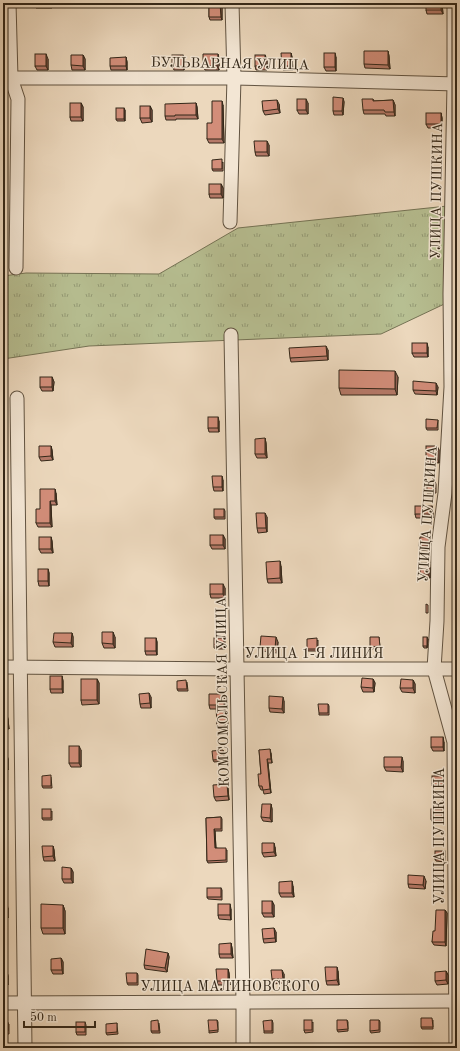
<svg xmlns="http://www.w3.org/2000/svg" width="460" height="1051" font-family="'Old Standard TT',serif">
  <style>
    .grass { fill: url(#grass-tufts); stroke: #757355 }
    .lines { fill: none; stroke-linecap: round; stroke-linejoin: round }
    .minor-casing { stroke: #615341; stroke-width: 15 }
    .minor { stroke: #f3e6d4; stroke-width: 13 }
    .wall { fill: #b57968; stroke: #332718 }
    .shaded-wall { fill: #936355; stroke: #332718 }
    .building { fill: #d28d79; stroke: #332718 }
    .labels { text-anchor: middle; stroke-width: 3; stroke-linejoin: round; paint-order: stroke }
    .street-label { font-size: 14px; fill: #332718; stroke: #f3e6d4 }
  </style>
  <defs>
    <pattern id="grass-tufts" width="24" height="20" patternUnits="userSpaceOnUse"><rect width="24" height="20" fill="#b7bf92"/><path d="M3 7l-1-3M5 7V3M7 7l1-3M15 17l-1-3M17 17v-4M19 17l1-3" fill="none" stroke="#959b76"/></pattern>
  </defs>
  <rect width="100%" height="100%" fill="#ecd8bd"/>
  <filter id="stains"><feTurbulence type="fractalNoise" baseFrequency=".005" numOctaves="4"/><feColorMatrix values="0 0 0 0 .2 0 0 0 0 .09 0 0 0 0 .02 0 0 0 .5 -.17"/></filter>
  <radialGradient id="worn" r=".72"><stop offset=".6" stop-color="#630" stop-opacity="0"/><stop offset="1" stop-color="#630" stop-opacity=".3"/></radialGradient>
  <polygon class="grass" points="457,205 457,298 381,334 89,346 3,359 3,276 26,273 159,274 238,228"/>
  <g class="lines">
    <defs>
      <g id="minor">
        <polyline points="9,3 11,78 18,99 16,268"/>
        <polyline points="454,3 454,84 450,294 451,387 445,493 438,547 437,621 434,669 454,742 456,1048"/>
        <polyline points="3,78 234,78 457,84"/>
        <polyline points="230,222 234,78 232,3"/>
        <polyline points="231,335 243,1002 243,1048"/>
        <polyline points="17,398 25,1048"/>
        <polyline points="3,667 237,669 457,669"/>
        <polyline points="3,1003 457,1001"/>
      </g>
    </defs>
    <use href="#minor" class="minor-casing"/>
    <use href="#minor" class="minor"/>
  </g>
  <g class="wall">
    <polygon points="34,3 52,3 52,8 36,8"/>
    <polygon points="209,3 222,3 222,20 210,20 209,17"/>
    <polygon points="442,3 443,14 427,14 426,10"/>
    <polygon points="388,51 389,56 390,69 365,68 364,64"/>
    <polygon points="291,53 292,57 293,70 283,70 282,66"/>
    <polygon points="83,55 85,59 85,70 72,70 71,65"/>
    <polygon points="265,55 267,60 267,70 256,70 255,66"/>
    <polygon points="126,57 127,62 127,70 111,70 110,66"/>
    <polygon points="336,57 336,71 326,71 324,67"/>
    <polygon points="219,58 219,70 205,70 203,66"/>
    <polygon points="48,59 48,70 37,70 35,66"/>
    <polygon points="184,59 184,70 174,70 172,66"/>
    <polygon points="343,98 344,102 343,115 334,115 333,111"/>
    <polygon points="373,99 374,101 393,100 395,105 395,116 386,116 385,114 364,114 363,110"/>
    <polygon points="81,103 83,107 83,121 71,121 70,117"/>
    <polygon points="196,103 197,107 198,119 176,119 176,120 166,120 165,116"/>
    <polygon points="308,103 308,114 299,114 297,110"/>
    <polygon points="279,104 280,113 265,115 263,111"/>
    <polygon points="223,105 224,143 209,143 207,139 212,123"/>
    <polygon points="150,106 152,110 152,122 142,123 140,118"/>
    <polygon points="125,110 125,121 117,121 116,119"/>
    <polygon points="441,113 442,118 442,128 428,128 426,124"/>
    <polygon points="3,114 4,114 6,118 6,128 3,128"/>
    <polygon points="269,145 269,156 256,156 255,152"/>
    <polygon points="223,162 223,171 213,171 212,169"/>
    <polygon points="221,184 223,188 223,198 210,198 209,194"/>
    <polygon points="428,347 428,357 414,357 412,353"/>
    <polygon points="328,350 328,360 291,362 290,358"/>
    <polygon points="52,377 54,382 53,391 42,391 40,387"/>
    <polygon points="398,377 397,395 341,395 339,388"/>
    <polygon points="438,387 437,395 415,394 413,390"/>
    <polygon points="438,420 438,430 427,430 426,428"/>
    <polygon points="219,421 219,432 209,432 208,428"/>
    <polygon points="265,438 266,443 267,458 257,458 255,454"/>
    <polygon points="51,446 52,450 53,460 41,461 39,457"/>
    <polygon points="437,446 439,450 439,463 427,462 426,458"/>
    <polygon points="223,480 223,491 214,491 213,487"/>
    <polygon points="3,481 5,485 5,495 3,495"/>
    <polygon points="435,482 436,484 436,493 427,493 427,491"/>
    <polygon points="56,493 57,505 51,505 52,527 38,527 36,523 40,509"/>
    <polygon points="224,509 225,511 225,519 215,519 214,517"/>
    <polygon points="3,510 7,515 7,524 3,524"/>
    <polygon points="433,511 433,518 416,518 415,514"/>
    <polygon points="267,517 267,532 258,533 257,528"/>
    <polygon points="223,535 225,539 225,549 212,549 210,545"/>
    <polygon points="51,537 52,541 53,553 41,553 39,549"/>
    <polygon points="429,537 431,541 430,551 421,550 419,546"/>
    <polygon points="428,563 430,568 430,578 421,578 420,574"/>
    <polygon points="281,566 282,583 268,583 267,579"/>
    <polygon points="3,569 7,571 7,581 3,581"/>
    <polygon points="48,569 49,573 49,586 39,586 38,581"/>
    <polygon points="225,588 225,598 211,598 210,594"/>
    <polygon points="3,632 5,632 6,636 6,649 3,649"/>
    <polygon points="72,633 73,637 73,647 55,647 53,642"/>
    <polygon points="115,637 115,648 104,648 102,643"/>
    <polygon points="379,637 380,648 371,649 370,647"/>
    <polygon points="156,638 157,642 157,655 146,655 145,651"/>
    <polygon points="224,638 225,640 225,649 215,649 214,647"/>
    <polygon points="428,639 427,648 424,648 423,646"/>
    <polygon points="318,640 318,651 308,651 307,649"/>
    <polygon points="278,642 277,653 262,651 260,647"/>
    <polygon points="62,676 63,681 63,693 51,693 50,689"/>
    <polygon points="97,679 99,683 99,704 82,705 81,700"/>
    <polygon points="373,679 375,683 374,692 363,692 361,687"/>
    <polygon points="413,680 415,684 415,693 402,692 400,688"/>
    <polygon points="3,681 6,681 7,683 7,691 3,691"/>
    <polygon points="187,682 188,691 178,691 177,689"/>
    <polygon points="224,694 225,698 225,713 227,716 228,725 225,725 225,730 219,730 217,727 217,709 210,709 209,705"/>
    <polygon points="151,697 151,708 141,708 140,704"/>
    <polygon points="284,701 284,713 270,712 269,708"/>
    <polygon points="328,704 329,706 329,715 319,715 319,713"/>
    <polygon points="3,715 7,715 8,719 9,729 3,729"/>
    <polygon points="444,742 444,751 433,751 431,747"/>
    <polygon points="81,750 81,767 71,767 69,763"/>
    <polygon points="223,750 225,761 214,762 213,760"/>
    <polygon points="259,750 271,753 272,763 268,763 271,793 264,794 263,790 261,790 259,786 261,774"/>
    <polygon points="3,755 7,755 8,759 8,770 3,770"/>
    <polygon points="403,761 403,772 386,771 384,767"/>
    <polygon points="443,776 444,778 444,787 433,787 432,785"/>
    <polygon points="51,777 52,788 43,788 42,786"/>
    <polygon points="3,785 7,790 7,801 3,801"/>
    <polygon points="228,788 229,800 216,801 214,797"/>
    <polygon points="271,804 272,809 272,822 263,821 261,817"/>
    <polygon points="442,809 443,813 443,823 433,823 431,819"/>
    <polygon points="52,811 52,820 43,820 42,818"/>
    <polygon points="221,817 222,819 222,831 215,831 216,848 227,850 227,862 208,863 207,861 206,818"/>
    <polygon points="3,843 7,845 7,854 3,854"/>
    <polygon points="53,846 54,850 55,861 44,861 43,857"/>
    <polygon points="275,847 276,856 264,857 262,853"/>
    <polygon points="445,851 445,862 436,861 435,859"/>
    <polygon points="71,868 73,872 73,883 64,883 62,879"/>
    <polygon points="3,869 7,873 7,884 3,884"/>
    <polygon points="426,881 425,889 409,888 408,884"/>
    <polygon points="293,886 294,897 281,897 279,893"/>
    <polygon points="221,888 222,890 222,900 208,899 207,897"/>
    <polygon points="272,901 274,905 274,917 264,917 262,913"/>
    <polygon points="3,904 8,908 8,918 3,918"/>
    <polygon points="63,905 65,911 65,934 43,934 41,928"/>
    <polygon points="231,909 231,920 219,919 218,915"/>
    <polygon points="445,910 447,913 446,946 434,945 432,942 435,931"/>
    <polygon points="276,932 276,942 264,943 263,939"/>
    <polygon points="231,943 232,948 233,958 220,958 219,954"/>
    <polygon points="168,953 169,957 167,972 145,969 144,965"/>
    <polygon points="61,958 63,962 63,974 53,974 51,970"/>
    <polygon points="228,969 229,973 230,985 218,985 217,981"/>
    <polygon points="3,971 7,971 8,976 8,985 3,985"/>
    <polygon points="338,971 339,985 327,985 326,981"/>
    <polygon points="446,971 448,975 448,984 437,985 435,981"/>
    <polygon points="137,973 138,975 138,985 128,985 127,983"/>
    <polygon points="284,974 284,983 273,984 272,979"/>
    <polygon points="217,1020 218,1022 218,1032 209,1033 209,1031"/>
    <polygon points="272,1020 273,1023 273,1033 264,1033 264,1031"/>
    <polygon points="347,1020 348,1022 348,1031 338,1032 337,1030"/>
    <polygon points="379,1020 380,1022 380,1032 371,1033 370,1031"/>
    <polygon points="433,1020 433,1029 422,1029 421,1027"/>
    <polygon points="3,1022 9,1024 9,1034 3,1034"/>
    <polygon points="85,1022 86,1025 86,1035 77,1035 76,1032"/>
    <polygon points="313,1022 313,1032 305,1033 304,1030"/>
    <polygon points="117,1023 117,1026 118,1034 107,1035 106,1033"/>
    <polygon points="159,1023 160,1033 152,1033 151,1031"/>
  </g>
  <g class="shaded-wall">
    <polygon points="220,3 222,3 222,20 221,17"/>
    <polygon points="441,3 442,3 443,14 441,10"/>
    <polygon points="388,51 389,56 390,69 388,65"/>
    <polygon points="291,53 292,57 293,70 291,66"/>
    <polygon points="335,53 336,57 336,71 335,67"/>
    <polygon points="46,54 48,59 48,70 46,66"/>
    <polygon points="218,54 219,58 219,70 217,66"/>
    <polygon points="83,55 85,59 85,70 83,66"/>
    <polygon points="183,55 184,59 184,70 183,66"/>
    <polygon points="265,55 267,60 267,70 265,66"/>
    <polygon points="126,57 127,62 127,70 126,66"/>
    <polygon points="343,98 344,102 343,115 342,111"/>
    <polygon points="306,99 308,103 308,114 306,110"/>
    <polygon points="277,100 279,104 280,113 278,109"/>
    <polygon points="393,100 395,105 395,116 394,112"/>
    <polygon points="222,101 223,105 224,143 222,139"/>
    <polygon points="81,103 83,107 83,121 81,117"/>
    <polygon points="196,103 197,107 198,119 196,115"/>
    <polygon points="150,106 152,110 152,122 150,118"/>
    <polygon points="124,108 125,110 125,121 124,119"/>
    <polygon points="441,113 442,118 442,128 441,124"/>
    <polygon points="4,114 6,118 6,128 4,124"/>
    <polygon points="267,141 269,145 269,156 267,152"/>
    <polygon points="221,184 223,188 223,198 221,194"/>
    <polygon points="427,343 428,347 428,357 427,353"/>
    <polygon points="326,346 328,350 328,360 327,356"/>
    <polygon points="395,371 398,377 397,395 395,389"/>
    <polygon points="52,377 54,382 53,391 52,387"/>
    <polygon points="436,383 438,387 437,395 436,391"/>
    <polygon points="218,417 219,421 219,432 218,428"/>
    <polygon points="265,438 266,443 267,458 265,454"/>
    <polygon points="51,446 52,450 53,460 51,456"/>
    <polygon points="437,446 439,450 439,463 437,458"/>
    <polygon points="3,449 4,451 4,461 3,459"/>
    <polygon points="222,476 223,480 223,491 222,487"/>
    <polygon points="3,481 5,485 5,495 4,491"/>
    <polygon points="55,489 56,493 57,505 55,501"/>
    <polygon points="50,501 51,505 52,527 50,523"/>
    <polygon points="432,506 433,511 433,518 432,514"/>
    <polygon points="6,510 7,515 7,524 5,520"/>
    <polygon points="265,513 267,517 267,532 266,528"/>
    <polygon points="223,535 225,539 225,549 223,545"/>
    <polygon points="51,537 52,541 53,553 51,549"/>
    <polygon points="429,537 431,541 430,551 428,546"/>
    <polygon points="280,561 281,566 282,583 280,578"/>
    <polygon points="428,563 430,568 430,578 428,574"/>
    <polygon points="48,569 49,573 49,586 48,581"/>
    <polygon points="223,584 225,588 225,598 223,594"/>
    <polygon points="5,632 6,636 6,649 5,645"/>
    <polygon points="113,632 115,637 115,648 113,644"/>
    <polygon points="72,633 73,637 73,647 71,643"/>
    <polygon points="276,637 278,642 277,653 275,648"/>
    <polygon points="427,637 428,639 427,648"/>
    <polygon points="156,638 157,642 157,655 156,651"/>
    <polygon points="62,676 63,681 63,693 62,689"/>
    <polygon points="97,679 99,683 99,704 97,700"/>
    <polygon points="373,679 375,683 374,692 373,688"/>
    <polygon points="413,680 415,684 415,693 413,688"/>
    <polygon points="149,693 151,697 151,708 150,703"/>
    <polygon points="224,694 225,698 225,716 224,713"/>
    <polygon points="283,697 284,701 284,713 282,709"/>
    <polygon points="226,713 227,716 228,725 227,721"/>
    <polygon points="7,715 8,719 9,729 7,724"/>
    <polygon points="224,721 225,725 225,730 224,727"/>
    <polygon points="443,737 444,742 444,751 443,747"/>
    <polygon points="79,746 81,750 81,767 79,763"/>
    <polygon points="270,749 271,753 272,763 271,759"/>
    <polygon points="7,755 8,759 8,770 7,766"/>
    <polygon points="402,757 403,761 403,772 401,767"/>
    <polygon points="267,759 268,763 271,793 270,789"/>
    <polygon points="227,784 228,788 229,800 228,796"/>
    <polygon points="5,785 7,790 7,801 5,796"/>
    <polygon points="271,804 272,809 272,822 270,818"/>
    <polygon points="442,809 443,813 443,823 442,819"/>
    <polygon points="214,829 215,831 216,850 215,848"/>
    <polygon points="274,843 275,847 276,856 274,852"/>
    <polygon points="53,846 54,850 55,861 53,856"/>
    <polygon points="71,868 73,872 73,883 71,879"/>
    <polygon points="5,869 7,873 7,884 5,880"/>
    <polygon points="424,876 426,881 425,889 423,885"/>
    <polygon points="292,881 293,886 294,897 292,893"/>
    <polygon points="272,901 274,905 274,917 272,913"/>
    <polygon points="7,904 8,908 8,918 7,914"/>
    <polygon points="230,904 231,909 231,920 230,915"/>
    <polygon points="63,905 65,911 65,934 63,928"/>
    <polygon points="445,910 447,913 446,946 445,942"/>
    <polygon points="274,928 276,932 276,942 275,938"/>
    <polygon points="231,943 232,948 233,958 231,954"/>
    <polygon points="168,953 169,957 167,972 165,968"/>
    <polygon points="61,958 63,962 63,974 62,970"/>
    <polygon points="337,967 338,971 339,985 337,980"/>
    <polygon points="228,969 229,973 230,985 228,981"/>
    <polygon points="282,970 284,974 284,983 283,979"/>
    <polygon points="7,971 8,976 8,985 7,981"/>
    <polygon points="446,971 448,975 448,984 446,980"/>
  </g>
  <g class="building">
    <rect x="34" y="3" width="16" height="1"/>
    <polygon points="209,3 220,3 221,17 209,17"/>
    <rect x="426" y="3" width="15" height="7"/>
    <polygon points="364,51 388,51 388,65 364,64"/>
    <polygon points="281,53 291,53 291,66 282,66"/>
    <rect x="324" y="53" width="11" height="14"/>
    <rect x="35" y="54" width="11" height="12"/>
    <polygon points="203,54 218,54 217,66 203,66"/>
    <polygon points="71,55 83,55 83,66 71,65"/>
    <rect x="172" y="55" width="11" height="11"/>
    <rect x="255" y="55" width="10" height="11"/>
    <polygon points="126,57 126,66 110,66 110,58"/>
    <polygon points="333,97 343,98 342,111 333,111"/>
    <rect x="297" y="99" width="9" height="11"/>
    <polygon points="362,99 373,99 373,101 393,100 394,112 385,112 384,110 363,110"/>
    <polygon points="277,100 278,109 263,111 262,101"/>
    <polygon points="212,101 222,101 222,139 207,139 207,123 212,123"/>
    <rect x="70" y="103" width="11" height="14"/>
    <polygon points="196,103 196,115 175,115 175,116 165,116 165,104"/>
    <rect x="140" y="106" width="10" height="12"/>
    <rect x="116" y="108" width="8" height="11"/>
    <rect x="426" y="113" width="15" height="11"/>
    <rect x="3" y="114" width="1" height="10"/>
    <polygon points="254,141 267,141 267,152 255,152"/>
    <polygon points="222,159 222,169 212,169 212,160"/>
    <rect x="209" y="184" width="12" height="10"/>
    <rect x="412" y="343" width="15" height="10"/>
    <polygon points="326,346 327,356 290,358 289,348"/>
    <polygon points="339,370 395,371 395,389 339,388"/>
    <rect x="40" y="377" width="12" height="10"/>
    <polygon points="413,381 436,383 436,391 413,390"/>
    <rect x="208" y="417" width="10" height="11"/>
    <polygon points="426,419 438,420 437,428 426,428"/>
    <polygon points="265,438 265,454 255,454 255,439"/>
    <polygon points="39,446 51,446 51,456 39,457"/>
    <rect x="426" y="446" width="11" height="12"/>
    <polygon points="212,476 222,476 222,487 213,487"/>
    <polygon points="3,481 4,491 3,491"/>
    <rect x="427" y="482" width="8" height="9"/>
    <polygon points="40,489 55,489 55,501 50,501 50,523 36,523 36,509 40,509"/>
    <rect x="415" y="506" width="17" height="8"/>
    <rect x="214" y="509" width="10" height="8"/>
    <polygon points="3,510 6,510 5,520 3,520"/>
    <polygon points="256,513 265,513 266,528 257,528"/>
    <rect x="210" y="535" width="13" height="10"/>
    <rect x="39" y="537" width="12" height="12"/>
    <polygon points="420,537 429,537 428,546 419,546"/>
    <polygon points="280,561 280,578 267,579 266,562"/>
    <rect x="420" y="563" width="8" height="11"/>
    <rect x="3" y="569" width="3" height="10"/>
    <rect x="38" y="569" width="10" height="12"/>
    <rect x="210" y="584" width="13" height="10"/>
    <polygon points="426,604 428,605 428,613 426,613"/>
    <rect x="3" y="632" width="2" height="13"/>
    <polygon points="102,632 113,632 113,644 102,643"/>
    <polygon points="54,633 72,633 71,643 53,642"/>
    <polygon points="261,636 276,637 275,648 260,647"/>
    <polygon points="370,637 379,637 380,646 370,647"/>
    <rect x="423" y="637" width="4" height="9"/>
    <rect x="145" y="638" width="11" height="13"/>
    <rect x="214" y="638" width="10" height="9"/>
    <polygon points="317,638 317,649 307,649 307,639"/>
    <rect x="50" y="676" width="12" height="13"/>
    <polygon points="362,678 373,679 373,688 361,687"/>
    <rect x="81" y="679" width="16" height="21"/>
    <polygon points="401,679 413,680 413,688 400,688"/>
    <polygon points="186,680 187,689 177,689 177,681"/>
    <rect x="3" y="681" width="3" height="8"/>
    <polygon points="149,693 150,703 140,704 139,694"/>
    <polygon points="209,694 224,694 224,713 226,713 227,721 224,721 224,727 217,727 216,705 209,705"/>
    <polygon points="269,696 283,697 282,709 269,708"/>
    <polygon points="318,704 328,704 328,713 319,713"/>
    <polygon points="3,715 7,715 7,724 3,725"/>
    <rect x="431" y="737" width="12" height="10"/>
    <rect x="69" y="746" width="10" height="17"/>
    <polygon points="270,749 271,759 267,759 270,789 263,790 262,786 259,786 258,774 261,774 259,750"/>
    <polygon points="223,750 224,759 213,760 212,751"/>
    <rect x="3" y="755" width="4" height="11"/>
    <polygon points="384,757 402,757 401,767 384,767"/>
    <polygon points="51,775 51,786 42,786 42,776"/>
    <rect x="432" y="776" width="11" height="9"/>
    <polygon points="227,784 228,796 214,797 213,785"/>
    <polygon points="3,785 5,785 5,796 3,797"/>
    <polygon points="262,804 271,804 270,818 261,817"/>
    <rect x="42" y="809" width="9" height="9"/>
    <rect x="431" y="809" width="11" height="10"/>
    <polygon points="221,817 221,829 214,829 215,848 226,848 226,860 207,861 206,818"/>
    <rect x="3" y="843" width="3" height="9"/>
    <polygon points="262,843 274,843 274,852 262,853"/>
    <polygon points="42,846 53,846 53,856 43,857"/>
    <rect x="435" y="851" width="10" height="8"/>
    <polygon points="62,867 71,868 71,879 62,879"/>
    <rect x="3" y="869" width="2" height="11"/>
    <polygon points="408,875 424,876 423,885 408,884"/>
    <polygon points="292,881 292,893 279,893 279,882"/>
    <rect x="207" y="888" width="14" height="9"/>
    <rect x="262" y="901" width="10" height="12"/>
    <rect x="3" y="904" width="4" height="10"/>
    <polygon points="41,904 63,905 63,928 41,928"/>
    <rect x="218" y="904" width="12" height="11"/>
    <polygon points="436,910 445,910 445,942 432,942 433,931 435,931"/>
    <polygon points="274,928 275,938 263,939 262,929"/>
    <polygon points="231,943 231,954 219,954 219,944"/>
    <polygon points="146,949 168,953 165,968 144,965"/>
    <polygon points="61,958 62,970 51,970 51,959"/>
    <polygon points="325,967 337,967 337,980 326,981"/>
    <polygon points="216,969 228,969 228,981 217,981"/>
    <polygon points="271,970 282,970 283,979 272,979"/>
    <rect x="3" y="971" width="4" height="10"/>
    <polygon points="446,971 446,980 435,981 435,972"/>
    <polygon points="126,973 137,973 137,983 127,983"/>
    <polygon points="421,1018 432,1018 433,1027 421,1027"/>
    <polygon points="158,1020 159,1031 151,1031 151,1021"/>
    <polygon points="208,1020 217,1020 218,1030 209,1031"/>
    <polygon points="272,1020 272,1031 264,1031 263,1021"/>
    <rect x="304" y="1020" width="8" height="10"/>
    <polygon points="337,1020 347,1020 348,1029 337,1030"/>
    <polygon points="370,1020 379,1020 379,1030 370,1031"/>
    <polygon points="3,1022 8,1022 8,1031 3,1032"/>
    <rect x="76" y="1022" width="9" height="10"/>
    <polygon points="117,1023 117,1032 106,1033 106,1024"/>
  </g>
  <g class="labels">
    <g class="street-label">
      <text transform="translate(230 63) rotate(1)" y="5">БУЛЬВАРНАЯ УЛИЦА</text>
      <text transform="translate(436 191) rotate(-89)" y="5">УЛИЦА ПУШКИНА</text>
      <text transform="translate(427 514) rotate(-86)" y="5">УЛИЦА ПУШКИНА</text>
      <text x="314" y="658">УЛИЦА 1-Я ЛИНИЯ</text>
      <text transform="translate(222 692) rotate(-91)" y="5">КОМСОМОЛЬСКАЯ УЛИЦА</text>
      <text transform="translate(439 836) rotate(-90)" y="5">УЛИЦА ПУШКИНА</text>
      <text x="230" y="991">УЛИЦА МАЛИНОВСКОГО</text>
    </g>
  </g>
  <rect width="460" height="1051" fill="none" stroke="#ecd8bd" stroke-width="16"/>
  <rect x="4" y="4" width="452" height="1043" fill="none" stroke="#332718" stroke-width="2"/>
  <rect x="8" y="8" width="444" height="1035" fill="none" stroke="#332718"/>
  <path d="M24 1021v6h71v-6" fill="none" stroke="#332718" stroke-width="2"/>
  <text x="30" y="1021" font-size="12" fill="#332718" stroke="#f3e6d4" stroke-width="3" paint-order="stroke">50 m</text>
  <rect width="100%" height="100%" filter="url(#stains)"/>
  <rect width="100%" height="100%" fill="url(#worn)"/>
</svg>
